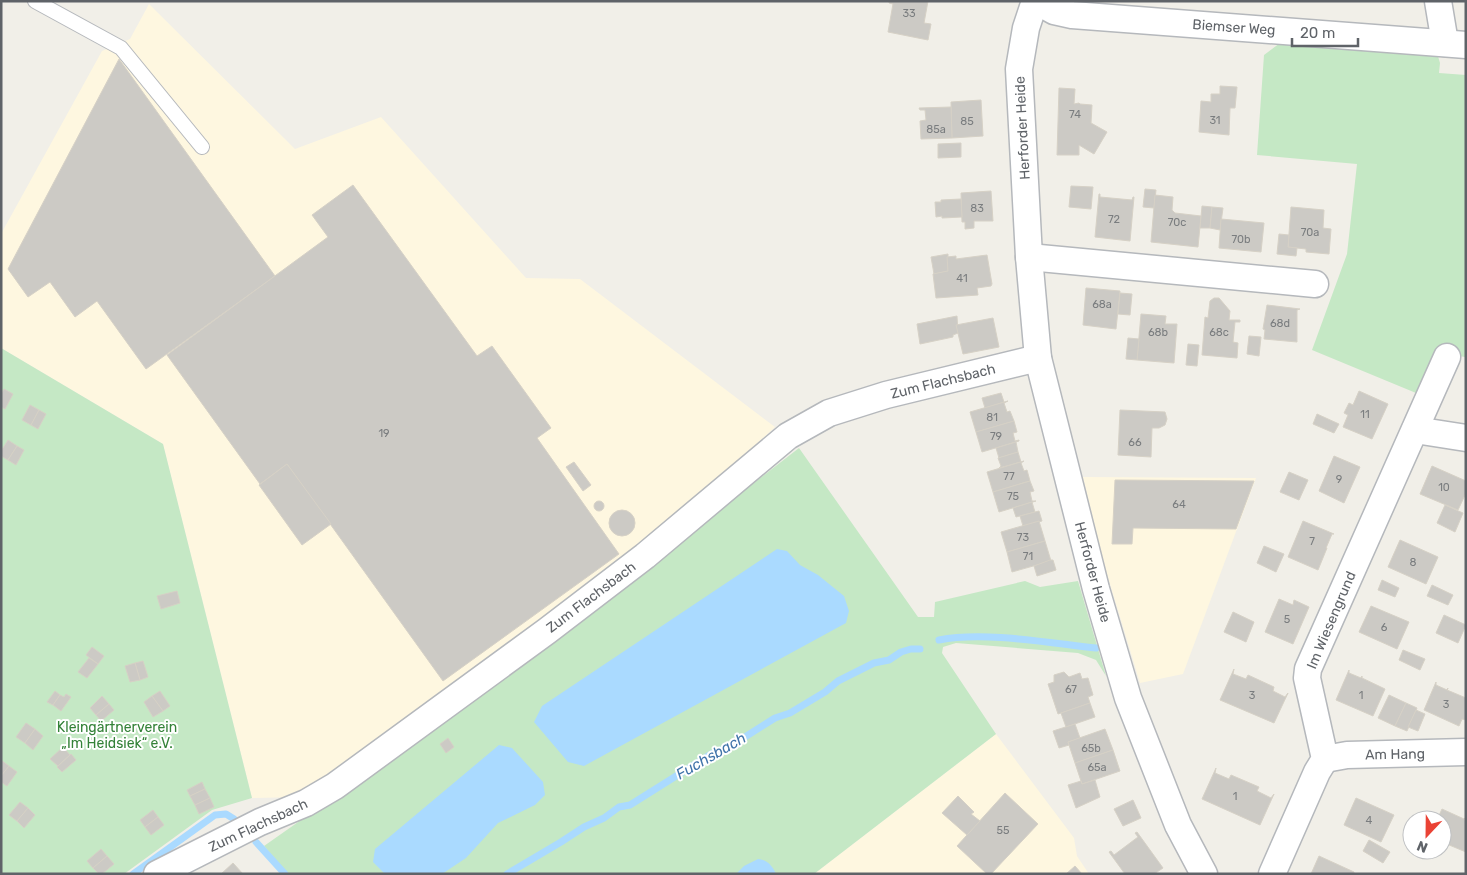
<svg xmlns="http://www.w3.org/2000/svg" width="1467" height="875" font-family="Rubik,sans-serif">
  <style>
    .commercial { fill: #fef7e0 }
    .green { fill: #c5e8c5 }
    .water { fill: #aadaff }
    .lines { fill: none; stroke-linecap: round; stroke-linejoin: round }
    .stream { stroke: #aadaff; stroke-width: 7 }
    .building { fill: #cccac5; stroke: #d6d1c6 }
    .lane-casing { stroke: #b5b8bc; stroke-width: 16 }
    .street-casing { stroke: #b5b8bc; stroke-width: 29 }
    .lane { stroke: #fff; stroke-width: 14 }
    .street { stroke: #fff; stroke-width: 26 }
    .labels { text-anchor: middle; stroke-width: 4; stroke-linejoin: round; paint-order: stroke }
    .number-label { font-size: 11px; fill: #7a7d7f }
    .street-label { font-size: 14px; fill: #5f6368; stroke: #fff }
    .park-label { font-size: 14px; fill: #348238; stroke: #fff }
    .water-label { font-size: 15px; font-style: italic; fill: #4174aa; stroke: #fff }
  </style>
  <rect width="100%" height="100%" fill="#f1efe8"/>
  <g class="commercial">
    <polygon points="149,4 295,149 381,117 526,278 580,279 775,427 642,549 303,797 252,798 163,444 1,348 1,234 102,51 130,39"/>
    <polygon points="1083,477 1256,478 1183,674 1140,683 1103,561"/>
    <polygon points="996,734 1074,838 1077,856 1089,874 814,874"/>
  </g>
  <g class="green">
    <polygon points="1284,40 1437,53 1440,63 1439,73 1466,75 1466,352 1465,357 1434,352 1416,393 1312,350 1347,254 1357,164 1257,155 1264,55"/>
    <polygon points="1,348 163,444 252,798 212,810 124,874 1,874"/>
    <polygon points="799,448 918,617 934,617 935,602 1025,581 1040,587 1078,581 1106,676 1096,660 1078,653 956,643 943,647 942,653 996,734 814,874 288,874 264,846 489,688"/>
  </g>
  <g class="water">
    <polygon points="777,549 787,551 800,565 818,575 844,596 849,611 846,623 584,766 568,762 534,722 542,706"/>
    <polygon points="499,745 512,748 543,782 545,795 535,805 498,823 466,858 442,874 385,874 373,862 375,849"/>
    <path d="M758 859C767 860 772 865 776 874H736L744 866Z"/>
  </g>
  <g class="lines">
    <g class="stream">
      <path d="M939 640C984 631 1050 643 1096 648"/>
      <polyline points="256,842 285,874"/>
      <polyline points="133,874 215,815 226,814 234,819"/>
      <polyline points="507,874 561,842 584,827 604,818 619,807 630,805 716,751 726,749 775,718 790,713 825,692 838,681 874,663 889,660 901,652 911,649 920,649"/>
    </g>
  </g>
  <g class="building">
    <polygon points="889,1 928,1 924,23 931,24 928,40 888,32 893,4 889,3"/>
    <polygon points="119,59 275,276 146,369 97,301 75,317 50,282 28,297 8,269"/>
    <polygon points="1220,86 1237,87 1235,108 1230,108 1229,135 1199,132 1201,101 1211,102 1211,94 1220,94"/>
    <polygon points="1059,88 1075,89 1074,104 1079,103 1080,104 1092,105 1091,123 1107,132 1094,154 1079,145 1079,155 1057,155"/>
    <polygon points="981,100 983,136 952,138 951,102"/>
    <polygon points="951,107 952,138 921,139 920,121 926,120 925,110 920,110 919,108"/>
    <polygon points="961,143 961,157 938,158 938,144"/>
    <polygon points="353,185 477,356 492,346 551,428 537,438 619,554 443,681 287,464 260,484 167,355 328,237 312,215"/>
    <polygon points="1071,186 1093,187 1091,209 1069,207"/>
    <polygon points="1145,189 1156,190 1154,208 1143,207"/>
    <polygon points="991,191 993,221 974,221 974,228 965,229 965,222 962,222 961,193"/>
    <polygon points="1099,194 1100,194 1100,197 1132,200 1133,197 1134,197 1130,241 1095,237"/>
    <polygon points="1155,195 1173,197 1172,210 1175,213 1201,216 1198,247 1151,242"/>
    <polygon points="961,199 962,217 942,218 942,216 936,217 935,202 941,202 941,200"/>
    <polygon points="1202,206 1212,207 1210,228 1200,228"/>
    <polygon points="1212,207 1223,208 1220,230 1210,228"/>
    <polygon points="1291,207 1324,210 1323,228 1331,229 1329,254 1306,252 1306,249 1288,247"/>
    <polygon points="1221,219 1264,223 1261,252 1219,248"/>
    <polygon points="1279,234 1289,235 1288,247 1297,248 1296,256 1277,254"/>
    <polygon points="948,254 948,271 934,274 931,257"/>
    <polygon points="987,255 992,284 991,286 977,288 978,295 936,298 933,274 948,271 947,257 956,256 956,259"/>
    <polygon points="1086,288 1120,291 1116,329 1083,325"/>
    <polygon points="1120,293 1132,294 1130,315 1118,314"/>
    <polygon points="1214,298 1219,298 1230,311 1229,320 1240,320 1240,322 1235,322 1233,342 1238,343 1237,358 1202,355 1205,317 1208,318 1210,301"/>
    <polygon points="1267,305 1300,309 1297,310 1297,342 1264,339 1265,330 1263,329"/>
    <polygon points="1141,314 1166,316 1165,324 1177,324 1174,363 1137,360"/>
    <polygon points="957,316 958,333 953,335 953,337 920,344 917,324"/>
    <polygon points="993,318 999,347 963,354 956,325"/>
    <polygon points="1249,336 1261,337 1259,356 1247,354"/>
    <polygon points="1128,338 1139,339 1137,360 1126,359"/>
    <polygon points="1188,344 1199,345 1197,366 1186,365"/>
    <polygon points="4,389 13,394 5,409 1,407 1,394"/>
    <polygon points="1359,391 1388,404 1372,439 1343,427 1348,415 1344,413 1349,403 1353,405"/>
    <polygon points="1001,393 1004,402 985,408 982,398"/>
    <polygon points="1008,401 1004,403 1007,412 1010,411 1014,421 976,432 970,412"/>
    <polygon points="30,405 39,410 31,425 22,420"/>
    <polygon points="39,410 46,414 38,429 31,425"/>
    <polygon points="1120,410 1165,412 1167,419 1165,425 1159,428 1152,428 1151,457 1118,455"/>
    <polygon points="1317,414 1339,424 1334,433 1313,424"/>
    <polygon points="1014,421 1017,432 1013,433 1015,441 1019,440 1019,441 982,452 976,432"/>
    <polygon points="8,440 17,446 8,460 1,456 1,451"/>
    <polygon points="1016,442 1018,452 999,458 996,448"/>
    <polygon points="17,446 24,450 16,465 8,460"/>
    <polygon points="1018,452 1021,462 999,468 1001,466 998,458"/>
    <polygon points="1334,456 1360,467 1344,503 1319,491"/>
    <polygon points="1024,461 1021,463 1024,471 1027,470 1030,481 993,492 987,472"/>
    <polygon points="574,462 591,485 583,491 566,467"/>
    <polygon points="287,464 331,524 302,545 259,485"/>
    <polygon points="1432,466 1466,481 1466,493 1458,510 1420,494"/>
    <polygon points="1289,472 1308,480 1299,500 1280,492"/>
    <polygon points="1115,480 1254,481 1236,529 1133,528 1132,544 1112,544"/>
    <polygon points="1030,481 1034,491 1030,492 1032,501 1036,501 999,512 993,492"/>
    <circle cx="599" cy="506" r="5"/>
    <polygon points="1032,502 1035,512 1016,517 1013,508"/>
    <polygon points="1445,505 1463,513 1455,532 1437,523"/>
    <circle cx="622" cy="523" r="13"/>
    <polygon points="1039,511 1042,521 1023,526 1020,516"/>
    <polygon points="1039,521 1045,541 1007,552 1001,532"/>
    <polygon points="1303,521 1334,534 1332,534 1326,548 1327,548 1318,570 1288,557"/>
    <polygon points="1400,540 1438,557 1426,584 1388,567"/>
    <polygon points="1045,541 1051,561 1012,572 1007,552"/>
    <polygon points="1264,546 1284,554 1276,572 1257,563"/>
    <polygon points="1050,560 1053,560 1056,570 1037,576 1034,566"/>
    <polygon points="1382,580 1399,588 1395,597 1378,590"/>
    <polygon points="1432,585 1453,595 1448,605 1427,596"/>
    <polygon points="177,591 180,603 161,609 157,596"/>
    <polygon points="1279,599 1293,605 1294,600 1309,607 1293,644 1265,632"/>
    <polygon points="1371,606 1409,622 1397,649 1359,632"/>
    <polygon points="1233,612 1254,622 1246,642 1224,632"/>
    <polygon points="1444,615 1466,625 1458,643 1436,633"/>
    <polygon points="92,647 104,656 98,664 86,655"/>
    <polygon points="1403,650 1425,659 1420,670 1399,660"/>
    <polygon points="89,658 98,664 87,678 78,672"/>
    <polygon points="143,661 148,677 140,680 135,663"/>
    <polygon points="135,663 140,680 130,682 125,666"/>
    <polygon points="1234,669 1233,674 1246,679 1248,675 1274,687 1273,691 1285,697 1288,693 1274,723 1220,700"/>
    <polygon points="1349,670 1349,673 1361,678 1362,676 1362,678 1385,689 1373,716 1336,700"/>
    <polygon points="1064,672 1069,677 1080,673 1082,679 1088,678 1093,695 1088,697 1090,703 1058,714 1048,684 1054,682 1054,675"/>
    <polygon points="1436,682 1436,685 1447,690 1448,688 1447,690 1466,698 1466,720 1462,719 1459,726 1424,710"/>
    <polygon points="55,691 60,695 53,705 47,702"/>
    <polygon points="160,691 170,706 163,711 152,696"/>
    <polygon points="66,694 71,697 61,711 53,705 60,695 64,697"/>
    <polygon points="1389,695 1406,703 1395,726 1378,718"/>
    <polygon points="102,696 109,704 96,715 90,708"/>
    <polygon points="152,696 163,711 153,717 144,702"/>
    <polygon points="1090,703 1095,717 1066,727 1061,713"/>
    <polygon points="1406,703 1417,708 1407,731 1395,726"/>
    <polygon points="109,704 114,710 101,721 96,715"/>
    <polygon points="1416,710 1425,714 1418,731 1408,727"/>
    <polygon points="26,723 35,729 25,743 16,737"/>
    <polygon points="1075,724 1080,738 1068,742 1069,745 1059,748 1053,731"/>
    <polygon points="35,729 43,736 33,750 25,743"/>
    <polygon points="1105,729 1113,750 1075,763 1068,742"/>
    <polygon points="448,738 454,747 446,753 440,744"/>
    <polygon points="63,747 70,755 58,766 50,759"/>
    <polygon points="1113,750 1120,771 1082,784 1075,763"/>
    <polygon points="71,754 76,760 62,772 57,767"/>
    <polygon points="1,760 9,766 1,776"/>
    <polygon points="9,766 17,772 7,786 1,782 1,776"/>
    <polygon points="1216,768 1215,773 1229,779 1231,775 1259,787 1257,791 1271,798 1274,794 1260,825 1202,799"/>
    <polygon points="1095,780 1100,797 1076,808 1068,785 1081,781 1082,784"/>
    <polygon points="202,782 205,789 190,796 187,790"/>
    <polygon points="205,789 210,798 195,805 190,796"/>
    <polygon points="1005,793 1038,824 991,874 987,874 957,846"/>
    <polygon points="958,796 974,812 971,814 980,821 967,835 942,813"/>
    <polygon points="210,798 214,807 199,814 195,805"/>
    <polygon points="1356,798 1394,815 1381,842 1344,825"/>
    <polygon points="1133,800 1141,818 1123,826 1114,809"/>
    <polygon points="20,802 28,808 17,821 9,815"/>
    <polygon points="28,808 35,815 24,828 17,821"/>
    <polygon points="1442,809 1464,819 1466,817 1464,820 1466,820 1466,852 1442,842 1442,820 1437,820"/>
    <polygon points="153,810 158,817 145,827 140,820"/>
    <polygon points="158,817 164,825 151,835 145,827"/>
    <polygon points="1137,832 1163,868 1154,874 1125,874 1109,852 1111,851 1114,855 1138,837 1135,833"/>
    <polygon points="1369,840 1390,852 1383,863 1363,851"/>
    <polygon points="101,849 107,856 93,868 87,861"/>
    <polygon points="107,856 114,864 102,874 99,874 93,868"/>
    <polygon points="1319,856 1354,872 1354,874 1311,874"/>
    <polygon points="233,863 243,874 221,874"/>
    <polygon points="1075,866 1082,874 1066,874"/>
  </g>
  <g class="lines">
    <defs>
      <polyline id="lane" points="35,1 121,48 202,147"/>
      <g id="street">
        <polyline points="1035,1 1026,28 1019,69 1029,257 1038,358 1096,589 1128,698 1178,825 1204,874"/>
        <polyline points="1036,1 1054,11 1072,15 1466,45"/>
        <polyline points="1438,1 1445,43"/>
        <polyline points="1029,257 1315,284"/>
        <polyline points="1415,430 1466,438"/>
        <polyline points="1325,759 1347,755 1466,752"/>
        <polyline points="157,874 260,822 306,803 335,786 547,631 645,556 788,436 829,413 886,395 1038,358"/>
        <polyline points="1272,874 1317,772 1325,759 1307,678 1308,669 1447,357"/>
      </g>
    </defs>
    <use href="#lane" class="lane-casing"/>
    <use href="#street" class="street-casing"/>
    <use href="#lane" class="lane"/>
    <use href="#street" class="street"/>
  </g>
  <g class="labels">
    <g class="number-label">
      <text x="909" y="17">33</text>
      <text x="1075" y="118">74</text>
      <text x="1215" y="124">31</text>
      <text x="967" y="125">85</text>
      <text x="936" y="133">85a</text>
      <text x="977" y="212">83</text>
      <text x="1114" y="223">72</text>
      <text x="1177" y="226">70c</text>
      <text x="1310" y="236">70a</text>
      <text x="1241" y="243">70b</text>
      <text x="962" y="282">41</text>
      <text x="1102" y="308">68a</text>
      <text x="1280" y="327">68d</text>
      <text x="1158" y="336">68b</text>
      <text x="1219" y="336">68c</text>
      <text x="1365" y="418">11</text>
      <text x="992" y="421">81</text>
      <text x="384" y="437">19</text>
      <text x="996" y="440">79</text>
      <text x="1135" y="446">66</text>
      <text x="1009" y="480">77</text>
      <text x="1339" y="483">9</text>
      <text x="1444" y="491">10</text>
      <text x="1013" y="500">75</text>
      <text x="1179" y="508">64</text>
      <text x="1023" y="541">73</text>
      <text x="1312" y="545">7</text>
      <text x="1028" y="560">71</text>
      <text x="1413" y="566">8</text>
      <text x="1287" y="623">5</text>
      <text x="1384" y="631">6</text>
      <text x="1071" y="693">67</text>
      <text x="1252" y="699">3</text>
      <text x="1361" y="699">1</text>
      <text x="1446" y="708">3</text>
      <text x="1091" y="752">65b</text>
      <text x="1097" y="771">65a</text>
      <text x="1235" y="800">1</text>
      <text x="1369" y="824">4</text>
      <text x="1003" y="834">55</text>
    </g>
    <g class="street-label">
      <text transform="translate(1234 27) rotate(4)" y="5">Biemser Weg</text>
      <text transform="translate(1022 128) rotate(-93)" y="5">Herforder Heide</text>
      <text transform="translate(943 381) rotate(-14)" y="5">Zum Flachsbach</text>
      <text transform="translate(1093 572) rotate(75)" y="5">Herforder Heide</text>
      <text transform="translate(591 597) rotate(-37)" y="5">Zum Flachsbach</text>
      <text transform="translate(1331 620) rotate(-67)" y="5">Im Wiesengrund</text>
      <text transform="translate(1395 754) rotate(-1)" y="5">Am Hang</text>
      <text transform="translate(258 825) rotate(-25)" y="5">Zum Flachsbach</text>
    </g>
    <g class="park-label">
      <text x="117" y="732">Kleingärtnerverein<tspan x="117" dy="16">„Im Heidsiek“ e.V.</tspan></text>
    </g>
    <g class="water-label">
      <text transform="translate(711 756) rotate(-30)" y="5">Fuchsbach</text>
    </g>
  </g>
  <rect width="1467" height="875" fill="none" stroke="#5f6368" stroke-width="5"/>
  <g transform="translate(1427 835) rotate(202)"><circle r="24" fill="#ffffff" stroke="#bfc1c3"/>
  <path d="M0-4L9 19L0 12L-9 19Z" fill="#ea4335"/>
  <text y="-8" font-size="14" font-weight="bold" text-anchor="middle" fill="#5f6368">N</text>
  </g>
  <path d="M1292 38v8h66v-8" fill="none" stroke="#5f6368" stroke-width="2.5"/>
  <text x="1300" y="38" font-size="15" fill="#5f6368" stroke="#ffffff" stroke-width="4" paint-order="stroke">20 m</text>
</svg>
